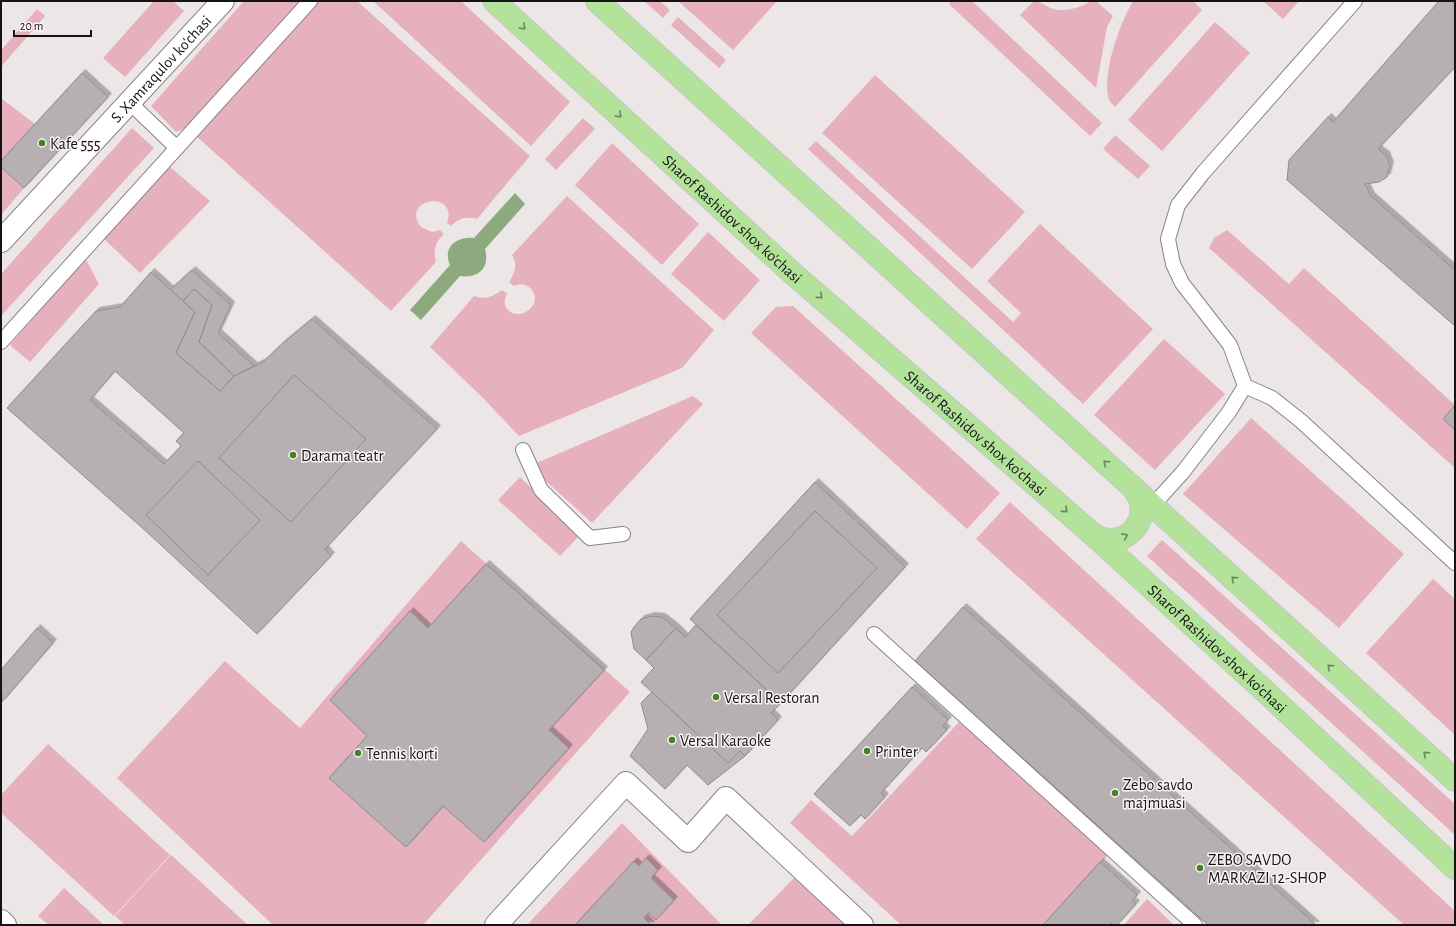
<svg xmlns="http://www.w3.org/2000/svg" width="1456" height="926" font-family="'Alegreya Sans',sans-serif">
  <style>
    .green { fill: #e6b0bf }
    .water { fill: #8caa7e }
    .building { fill: #b6b0b2; stroke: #908a8b; fill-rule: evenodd; filter: url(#shadow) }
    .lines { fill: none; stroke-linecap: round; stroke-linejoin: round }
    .service-casing { stroke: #898385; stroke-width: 16 }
    .minor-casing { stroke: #898385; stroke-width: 24 }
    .primary-casing { stroke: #c7c6c6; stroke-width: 24 }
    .service { stroke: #fff; stroke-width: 14 }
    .minor { stroke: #fff; stroke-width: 22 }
    .primary { stroke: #b3e29b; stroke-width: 22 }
    .oneway { stroke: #6c855e }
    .poi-dot { fill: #458221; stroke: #faf3f5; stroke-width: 1.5 }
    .labels { text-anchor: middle; stroke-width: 3; stroke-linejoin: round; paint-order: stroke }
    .street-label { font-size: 16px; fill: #151313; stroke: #faf3f5 }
    .poi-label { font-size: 16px; fill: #151313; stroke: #faf3f5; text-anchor: start }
  </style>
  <defs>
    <filter id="shadow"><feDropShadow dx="3.5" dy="-3.5" stdDeviation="0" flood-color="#0004"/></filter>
  </defs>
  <rect width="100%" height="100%" fill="#ede6e7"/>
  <g class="green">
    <polygon points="154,1 173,1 184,11 125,77 103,58"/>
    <polygon points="244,1 304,1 189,127 176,132 151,106"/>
    <path d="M319 1H357L530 156 477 219C465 216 459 218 451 226L447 223C459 189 399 198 421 227L432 232 440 230 444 234C435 242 433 251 436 262L391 311 195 135Z"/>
    <polygon points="373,1 461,1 570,102 531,146"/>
    <polygon points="644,1 660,1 670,10 663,18"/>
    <polygon points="678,1 777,1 733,50"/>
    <polygon points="951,1 972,1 1102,123 1090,136 949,4"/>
    <path d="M1034 1C1043 2 1048 9 1058 10 1066 10 1074 9 1081 6 1087 4 1089 1 1096 1L1113 16 1107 27 1096 88 1020 15Z"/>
    <path d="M1133 1H1193L1202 10 1115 107C1113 105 1110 102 1109 100 1101 74 1120 23 1133 1Z"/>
    <polygon points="1263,1 1299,1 1283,19"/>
    <polygon points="37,9 45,16 1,67 1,50"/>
    <polygon points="678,17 726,60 719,68 671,25"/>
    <polygon points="1215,22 1250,53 1162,151 1128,120"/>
    <polygon points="875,75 1025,212 972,269 822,133"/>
    <polygon points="2,99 35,124 1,161 1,101"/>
    <polygon points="583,118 595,129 556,170 545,159"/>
    <polygon points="132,128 154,148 1,316 1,274"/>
    <polygon points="1115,135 1150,166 1138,179 1103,149"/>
    <polygon points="816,141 1013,322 1021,313 987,281 1040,224 1153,329 1083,404 808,149"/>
    <polygon points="612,143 699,224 662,265 575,185"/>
    <polygon points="169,166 210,201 140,273 103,238"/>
    <polygon points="1,167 24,188 1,215"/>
    <path d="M567 196 714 330 682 368 519 436 482 397 430 347 474 296C484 300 493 297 502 290L507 294C498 310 517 321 530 309 542 298 530 279 514 286L509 282C515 273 518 265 512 255Z"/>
    <polygon points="1227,230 1289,284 1304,268 1455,405 1443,419 1455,430 1455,468 1209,248 1214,238"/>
    <polygon points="708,232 760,280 724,321 671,274"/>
    <polygon points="85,258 99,284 30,362 10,345"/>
    <polygon points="793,306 1000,493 967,529 751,333 776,307"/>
    <polygon points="1164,339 1225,394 1155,470 1094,415"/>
    <polygon points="693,396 703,404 592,523 535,471 533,467 539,462"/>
    <polygon points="1251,418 1404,554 1339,628 1183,494"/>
    <polygon points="520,477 580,535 560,556 498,500"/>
    <polygon points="1010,502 1455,911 1455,925 1404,925 976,539"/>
    <polygon points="1162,540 1455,804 1455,835 1147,556"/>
    <polygon points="461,541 630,692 423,925 273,925 117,778 225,661 300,728"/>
    <polygon points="1433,579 1455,599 1455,735 1366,653"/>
    <polygon points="959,722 1108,855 1043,925 901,925 790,823 811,800 852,836"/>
    <polygon points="48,744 170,855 114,916 1,813 1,795"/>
    <polygon points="622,823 722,925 527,925"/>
    <polygon points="171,855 248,925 125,925 115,916"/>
    <polygon points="794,878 845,925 748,925"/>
    <polygon points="64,888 104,925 49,925 38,916"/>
    <polygon points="1147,899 1174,925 1124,925"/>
  </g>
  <path class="water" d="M515 193 525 204 485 249C490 268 479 279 460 276L421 320 410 310 450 265C442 247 457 236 474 238Z"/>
  <g class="building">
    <polygon points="1439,1 1455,1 1455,67 1378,149 1386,155 1390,165 1387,177 1379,182 1365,184 1371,196 1455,270 1455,326 1287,180 1289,160 1328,117 1333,122"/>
    <polygon points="82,73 108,97 24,188 1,167 1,161"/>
    <polygon points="192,270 231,305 218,333 254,366 234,376 199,342 212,305 194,289 183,301 170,290"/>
    <path d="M151 272 195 312 176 353 220 391 234 376 263 362 284 342 312 319 437 429 325 549 331 556 257 634 148 533 7 408 96 311 120 307ZM115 371 184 433 176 441 181 446 164 464 90 400Z"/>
    <polygon points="194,289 212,305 199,342 234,376 220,391 176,353 195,312 183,301"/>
    <polygon points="294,375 366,439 291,522 219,458"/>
    <polygon points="1455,405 1455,430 1443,419"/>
    <polygon points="198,461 260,520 208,575 146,515"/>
    <polygon points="815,482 905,567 781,703 690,619"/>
    <polygon points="815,511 877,568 778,673 717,615"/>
    <polygon points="486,564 604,670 549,730 569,748 484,842 443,806 406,847 329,778 367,736 330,700 410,611 428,628"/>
    <polygon points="963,607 1316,925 1208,925 915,661"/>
    <polygon points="652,616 662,617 676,628 646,660 634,649 631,632 634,627 641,619"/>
    <polygon points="696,625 781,703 771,713 778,720 745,756 740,751 728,763 641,682 654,668 646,660 676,628 685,637"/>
    <polygon points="37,628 53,643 2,702 1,670"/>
    <polygon points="912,687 948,720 943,726 947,730 926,752 922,748 881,793 885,797 865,819 861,815 850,826 814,794"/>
    <polygon points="652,692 728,763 740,751 745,756 708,785 687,765 665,789 630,756 648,729 641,703"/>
    <polygon points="646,858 658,870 651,878 674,900 656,920 648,913 644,918 651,925 575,925 634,861 639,866"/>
    <polygon points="1100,862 1137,895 1132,901 1136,904 1117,925 1113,925 1111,923 1109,925 1043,925"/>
  </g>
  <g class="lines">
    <defs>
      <g id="service">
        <polyline points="129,102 177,148"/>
        <polyline points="1,342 310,1"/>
        <polyline points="1245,386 1272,398 1301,421 1455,563"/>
        <polyline points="523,450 541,490 590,538 623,534"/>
        <polyline points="1153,505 1183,472 1229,412 1245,386 1230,345 1182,283 1173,264 1168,239 1178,205 1203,173 1355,1"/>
        <polyline points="874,634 1195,925"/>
      </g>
      <g id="minor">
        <path id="s1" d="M1 241 223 1"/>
        <polyline points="1,921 5,925"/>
        <polyline points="496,925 626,783 688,841 726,798 862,925"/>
      </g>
      <g id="primary">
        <path id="s2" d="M494 1 790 271 1089 531 1270 696 1455 868"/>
        <polyline points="597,1 1455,780"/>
        <path d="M1091 533C1123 556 1158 517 1133 488"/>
      </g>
    </defs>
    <use href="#service" class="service-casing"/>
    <use href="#minor" class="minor-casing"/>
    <use href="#primary" class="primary-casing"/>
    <use href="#service" class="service"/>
    <use href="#minor" class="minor"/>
    <use href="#primary" class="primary"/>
  </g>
  <defs><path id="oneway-chevron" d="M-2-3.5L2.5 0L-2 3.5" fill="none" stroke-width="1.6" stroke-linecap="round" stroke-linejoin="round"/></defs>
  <g class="oneway">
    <use href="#oneway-chevron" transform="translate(523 27) rotate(42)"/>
    <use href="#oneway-chevron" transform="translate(619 115) rotate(42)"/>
    <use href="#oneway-chevron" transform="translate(820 296) rotate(41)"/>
    <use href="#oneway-chevron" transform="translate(1106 463) rotate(-138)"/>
    <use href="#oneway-chevron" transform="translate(1065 510) rotate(41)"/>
    <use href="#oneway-chevron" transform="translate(1125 536) rotate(-26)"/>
    <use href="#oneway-chevron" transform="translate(1234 579) rotate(-138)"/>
    <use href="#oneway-chevron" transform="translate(1330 667) rotate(-138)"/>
    <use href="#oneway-chevron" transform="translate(1426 754) rotate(-138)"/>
  </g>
  <g class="poi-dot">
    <circle cx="42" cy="143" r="4"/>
    <circle cx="293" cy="455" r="4"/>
    <circle cx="716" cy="697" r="4"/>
    <circle cx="672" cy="740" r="4"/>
    <circle cx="867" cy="751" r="4"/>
    <circle cx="358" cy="753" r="4"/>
    <circle cx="1115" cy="793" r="4"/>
    <circle cx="1200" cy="868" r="4"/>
  </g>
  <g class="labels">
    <g class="street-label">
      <text dy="6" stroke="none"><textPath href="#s1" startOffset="235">S. Xamraqulov ko'chasi</textPath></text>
      <text dy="6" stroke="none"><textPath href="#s2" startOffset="323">Sharof Rashidov shox ko'chasi</textPath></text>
      <text dy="6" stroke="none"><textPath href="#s2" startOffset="647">Sharof Rashidov shox ko'chasi</textPath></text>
      <text dy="6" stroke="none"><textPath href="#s2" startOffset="971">Sharof Rashidov shox ko'chasi</textPath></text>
    </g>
    <g class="poi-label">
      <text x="50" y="149">Kafe 555</text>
      <text x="301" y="461">Darama teatr</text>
      <text x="724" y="703">Versal Restoran</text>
      <text x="680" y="746">Versal Karaoke</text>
      <text x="875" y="757">Printer</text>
      <text x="366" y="759">Tennis korti</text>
      <text x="1123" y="790">Zebo savdo<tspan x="1123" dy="18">majmuasi</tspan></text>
      <text x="1208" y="865">ZEBO SAVDO<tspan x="1208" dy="18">MARKAZI 12-SHOP</tspan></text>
    </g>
  </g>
  <rect width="1456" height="926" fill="none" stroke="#151313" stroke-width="4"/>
  <path d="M14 30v6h77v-6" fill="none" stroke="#151313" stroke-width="2"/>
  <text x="20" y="30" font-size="12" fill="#151313" stroke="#faf3f5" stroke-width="3" paint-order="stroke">20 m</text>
</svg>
